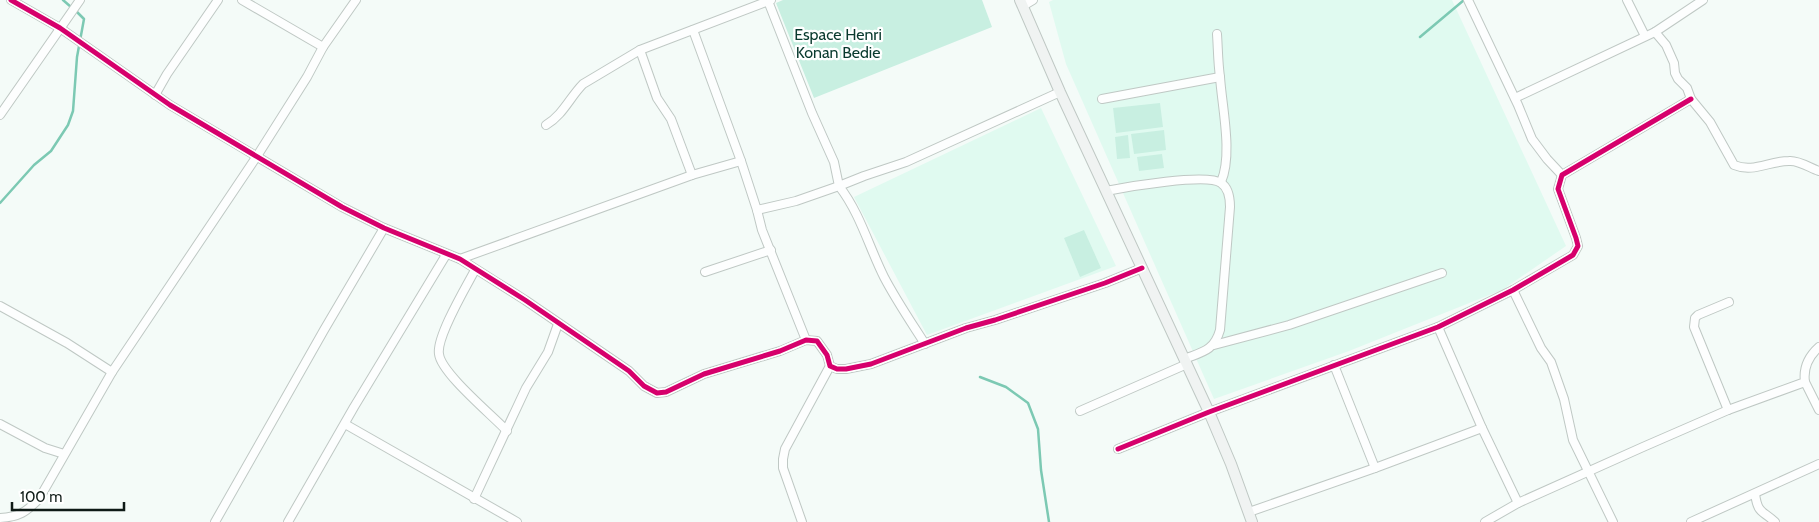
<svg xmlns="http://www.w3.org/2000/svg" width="1819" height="522" font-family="Cabin,sans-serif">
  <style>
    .built { fill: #e0faf0 }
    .green { fill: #c8efe1 }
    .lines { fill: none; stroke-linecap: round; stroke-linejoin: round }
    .stream { stroke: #7cc9b3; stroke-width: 2.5 }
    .minor-casing { stroke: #bfc8c4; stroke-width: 10 }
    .secondary-casing { stroke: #bfc8c4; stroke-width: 12 }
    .minor { stroke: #fdfefe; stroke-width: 8 }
    .secondary { stroke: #f0f3f2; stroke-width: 10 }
    .cycleway-casing { stroke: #fff; stroke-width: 8 }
    .cycleway { stroke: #d6006c; stroke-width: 5 }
    .labels { text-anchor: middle; stroke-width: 4.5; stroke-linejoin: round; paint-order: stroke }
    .park-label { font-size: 16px; fill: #093a2e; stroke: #fff }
  </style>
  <rect width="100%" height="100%" fill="#f4fbf8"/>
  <g class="built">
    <polygon points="1053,0 1452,0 1566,246 1502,290 1349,351 1214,399 1066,64 1049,2"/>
    <polygon points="1041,108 1116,266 927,335 854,197"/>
  </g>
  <g class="green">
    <polygon points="783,0 982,0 992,27 814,98 776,3"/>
    <polygon points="1160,103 1163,127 1116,133 1113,108"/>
    <polygon points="1164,130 1166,150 1134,154 1131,134"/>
    <polygon points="1128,135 1130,158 1117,159 1115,137"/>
    <polygon points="1162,154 1164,168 1139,171 1137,157"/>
    <polygon points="1084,230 1101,268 1080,277 1064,238"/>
  </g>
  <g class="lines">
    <g class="stream">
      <polyline points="63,0 71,7"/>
      <polyline points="1420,37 1464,0"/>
      <polyline points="0,203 34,165 51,151 68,125 73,111 77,57 84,19 76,11"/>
      <polyline points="980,377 1006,387 1028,403 1038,429 1041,470 1049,522"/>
    </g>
    <defs>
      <g id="minor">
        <polyline points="11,0 60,28 170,105 342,207 384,228 460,259 525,300 629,371 644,386 657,393 666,392 704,374 780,351 806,340 817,341 827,355 830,366 837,369 846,369 871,364 966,328 995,320 1105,283 1142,268"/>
        <polyline points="242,0 323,47"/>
        <polyline points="1468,0 1518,105 1532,139 1547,159 1562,175"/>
        <polyline points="1627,0 1645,36"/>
        <path d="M1703 0 1655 32 1666 45 1674 63 1675 73 1678 79 1687 88 1691 99 1710 122 1734 165C1753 173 1769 161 1789 161 1799 160 1810 168 1819 171"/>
        <polyline points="768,1 812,113 834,162 839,186 864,176 906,162 1060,92"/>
        <polyline points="1023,6 1033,0"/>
        <polyline points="693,30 741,161 757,210 762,230 806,340"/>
        <path d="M1217 34C1218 49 1218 63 1220 77 1222 107 1233 155 1221 182"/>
        <polyline points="640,50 657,98 671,119 692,175"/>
        <polyline points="155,95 167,74 218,0"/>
        <polyline points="1515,98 1655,32"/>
        <polyline points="1102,99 1220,77"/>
        <polyline points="0,115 80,0"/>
        <path d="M546 125C563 115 570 97 583 84L640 50 771 0"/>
        <path d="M1106 191C1126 187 1207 173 1221 183 1229 188 1230 199 1230 207L1220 330C1214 351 1202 352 1184 359"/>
        <path d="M757 210 796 201 839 186C860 213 869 247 884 277 896 300 911 322 925 344"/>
        <polyline points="460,259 692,175 741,161"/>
        <path d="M475 270C466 287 436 337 439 354 441 373 492 415 507 431"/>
        <polyline points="705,272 771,250"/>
        <polyline points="1513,290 1541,348 1551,362 1564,399 1573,440 1613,522"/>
        <polyline points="0,306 67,343 112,372"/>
        <polyline points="1214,345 1289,325 1442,273"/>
        <polyline points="1334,365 1375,468"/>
        <polyline points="1805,382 1819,410"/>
        <polyline points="1728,410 1694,327 1695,318 1698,315 1729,302"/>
        <polyline points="1080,411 1187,364"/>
        <polyline points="0,424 45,448 64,454"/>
        <polyline points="345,424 517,522"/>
        <polyline points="1482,428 1518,503"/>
        <polyline points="1118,449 1209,412 1438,327 1513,290 1573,255 1578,246 1576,238 1558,189 1562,175 1691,99"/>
        <path d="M1755 494C1758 514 1762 510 1775 522"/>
        <polyline points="474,499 526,388 548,352 558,324"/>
        <polyline points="1249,512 1375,468 1482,428 1438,327"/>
        <path d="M0 518C19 517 26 512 39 499L112 372 257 156 307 77 323 47 356 0"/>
        <polyline points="215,522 324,330 384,228"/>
        <polyline points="288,522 354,407 446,255"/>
        <polyline points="802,522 783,468 783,459 785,449 830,366"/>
        <path d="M1485 522 1518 503 1643 447 1728 410 1805 382C1803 368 1809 356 1819 347"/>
        <polyline points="1691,522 1819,464"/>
      </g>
      <polyline id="secondary" points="1020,0 1060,92 1209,412 1231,464 1252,522"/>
    </defs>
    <use href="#minor" class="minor-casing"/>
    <use href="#secondary" class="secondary-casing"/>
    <use href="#minor" class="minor"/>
    <use href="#secondary" class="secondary"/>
    <defs>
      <g id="cycleway">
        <polyline points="11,0 60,28 170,105 342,207 384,228 460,259 525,300 629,371 644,386 657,393 666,392 704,374 780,351 806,340 817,341 827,355 830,366 837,369 846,369 871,364 966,328 995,320 1105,283 1142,268"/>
        <polyline points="1118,449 1209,412 1438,327 1513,290 1573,255 1578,246 1576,238 1558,189 1562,175 1691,99"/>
      </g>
    </defs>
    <use href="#cycleway" class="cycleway-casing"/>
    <use href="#cycleway" class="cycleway"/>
  </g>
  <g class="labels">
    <g class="park-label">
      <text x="838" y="40">Espace Henri<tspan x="838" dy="18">Konan Bedie</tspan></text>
    </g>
  </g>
  <path d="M12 502v8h112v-8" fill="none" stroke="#0e1a16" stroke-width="2.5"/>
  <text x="20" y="502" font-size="15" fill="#0e1a16" stroke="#ffffff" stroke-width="4" paint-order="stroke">100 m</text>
</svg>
